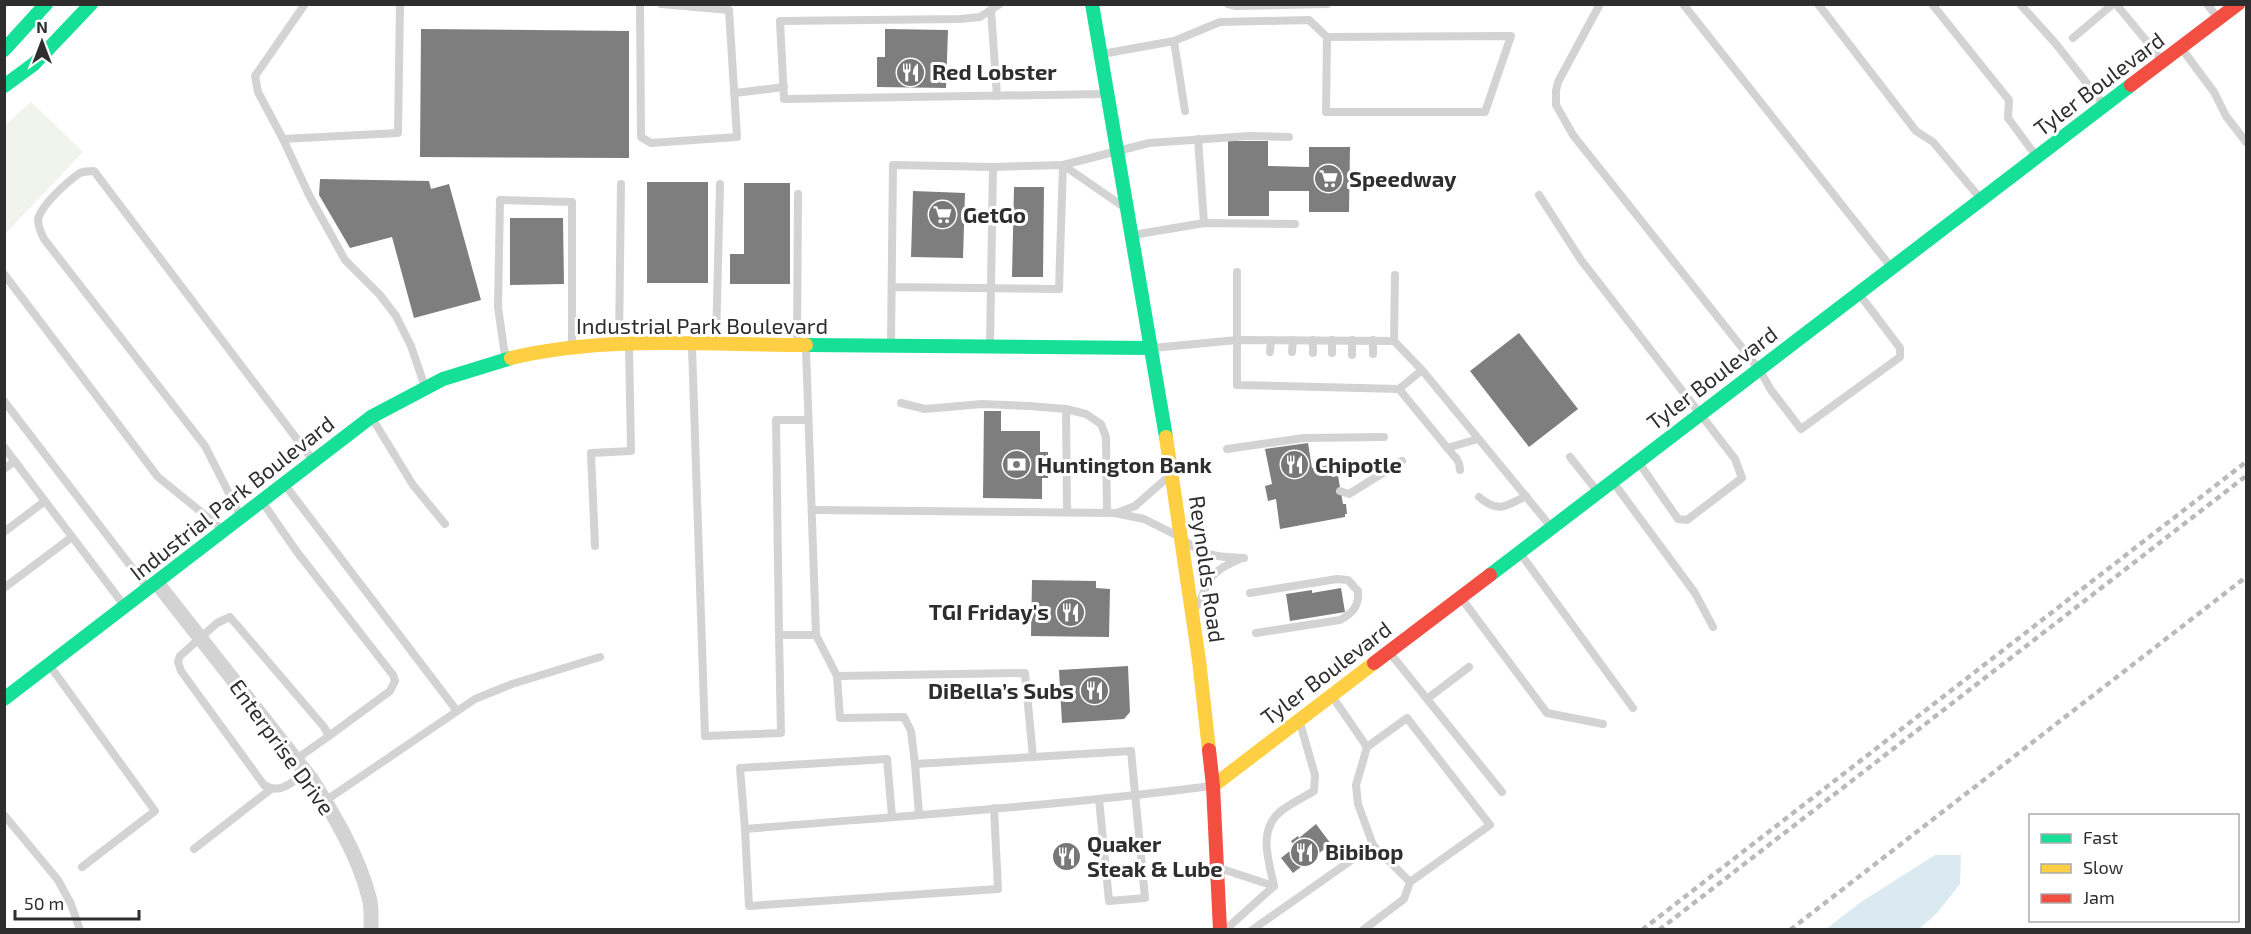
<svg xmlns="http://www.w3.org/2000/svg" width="2251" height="934" font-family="'Exo 2',sans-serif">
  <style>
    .green { fill: #f1f4ec }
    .water { fill: #daeaf0 }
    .building { fill: #7e7e7e }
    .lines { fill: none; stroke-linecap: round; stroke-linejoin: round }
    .lane { stroke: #d3d3d3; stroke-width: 8 }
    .street { stroke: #d3d3d3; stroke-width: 15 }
    .fast { stroke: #16e098; stroke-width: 14 }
    .slow { stroke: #ffcf43; stroke-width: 14 }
    .jam { stroke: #f24e42; stroke-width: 14 }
    .rail { stroke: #bababa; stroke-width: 4.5; stroke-dasharray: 6 4.5; stroke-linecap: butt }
    .labels { text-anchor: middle; stroke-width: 6; stroke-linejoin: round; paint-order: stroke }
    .poi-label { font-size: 22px; font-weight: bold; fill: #2e2e2e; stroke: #fff; text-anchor: start }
    .street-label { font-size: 22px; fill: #2e2e2e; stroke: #fff }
  </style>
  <rect width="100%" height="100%" fill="#fff"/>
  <polygon class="green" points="31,102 83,152 5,234 5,125"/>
  <polygon class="water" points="1935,855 1961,855 1960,884 1937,913 1919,929 1826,929 1861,902"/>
  <g class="building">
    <polygon points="421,29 629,31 629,158 420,157"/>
    <polygon points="885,29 948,30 946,88 877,87 877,57 885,57"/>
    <polygon points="1228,141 1268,141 1268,166 1309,167 1309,147 1350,147 1349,212 1309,212 1309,191 1269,191 1269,216 1228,216"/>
    <polygon points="320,179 429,181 431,189 449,184 481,300 414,318 392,237 350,248 319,195"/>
    <rect x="647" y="182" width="61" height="101"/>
    <polygon points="744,183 790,183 790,284 730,284 730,254 744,254"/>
    <polygon points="1014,187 1044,187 1043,277 1012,277"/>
    <polygon points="913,191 965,193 963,258 911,257"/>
    <polygon points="510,218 563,218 564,284 510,285"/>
    <polygon points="1519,333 1578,409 1529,447 1470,371"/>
    <polygon points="984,411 1001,411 1001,431 1040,431 1040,452 1048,452 1048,478 1042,478 1042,499 983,498"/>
    <polygon points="1308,443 1312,468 1330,465 1332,477 1338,476 1343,504 1346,504 1347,514 1345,514 1345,517 1280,529 1276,499 1268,501 1265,486 1272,484 1265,449"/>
    <polygon points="1032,580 1096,581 1096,588 1110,589 1109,637 1031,636"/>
    <polygon points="1341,588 1345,612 1290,621 1286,594 1312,590 1312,593"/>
    <polygon points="1128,666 1130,712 1124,719 1062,723 1059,670"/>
    <polygon points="1316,824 1331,844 1293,873 1281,858 1295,847 1291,841 1298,836 1299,838"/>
  </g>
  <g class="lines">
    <g class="lane">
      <polyline points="305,4 255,76 258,92 283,139 309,195 345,260 380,295 396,316 411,346 424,384"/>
      <polyline points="640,4 641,137 651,143 737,137 729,10 661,4"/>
      <polyline points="1000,4 980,17 960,19 780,21 784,99 1105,94"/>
      <polyline points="1228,4 1236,6 1327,4"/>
      <polyline points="1600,4 1558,82 1556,91 1556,105 1573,135 1759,369 1771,390 1801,429 1900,357 1900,348 1860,295"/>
      <polyline points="1683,4 1891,267"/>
      <polyline points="1818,4 1916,131 1933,142 1980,198"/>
      <polyline points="1932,4 2009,100 2008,118 2036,156"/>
      <polyline points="2020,4 2056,44 2104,105"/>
      <polyline points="2116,4 2162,60"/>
      <polyline points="2207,4 2218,18"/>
      <polyline points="991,10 997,96"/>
      <polyline points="2073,38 2113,4"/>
      <polyline points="1174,41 1185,111"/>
      <polyline points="2182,49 2214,92 2226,116 2246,142"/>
      <polyline points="1102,54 1174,41 1220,22 1309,20 1327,37 1326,112 1485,112 1511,36 1327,37"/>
      <polyline points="735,93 784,87"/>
      <polyline points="283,139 398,133 400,4"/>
      <polyline points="1198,139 1204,223"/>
      <polyline points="1539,195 1581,260 1735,459 1742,478 1687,520 1678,519 1639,463"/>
      <polyline points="1121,205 1063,165 1149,143 1249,136 1289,137"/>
      <polyline points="1133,235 1204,223 1295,224"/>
      <polyline points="4,274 158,477 221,528"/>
      <polyline points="1332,340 1332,353"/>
      <polyline points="1373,340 1373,354"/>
      <polyline points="1394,341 1395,275"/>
      <polyline points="716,342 720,184"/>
      <polyline points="797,342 798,194"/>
      <polyline points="619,343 621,184"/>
      <polyline points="891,343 893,165 993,167 1063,165 1059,289 892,287"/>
      <polyline points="990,344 993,167"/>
      <polyline points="692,347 705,736 781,733 779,635"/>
      <polyline points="806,348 816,635 837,676 840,718 904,717 911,731 915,764 1033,757 1025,673 837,676"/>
      <polyline points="1153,348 1237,340 1237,272"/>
      <polyline points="1270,352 1271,340"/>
      <polyline points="1292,352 1293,340"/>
      <polyline points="1313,353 1313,340"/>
      <polyline points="1352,355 1352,340"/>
      <polyline points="505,356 498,307 500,200 572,202 572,345"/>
      <polyline points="1422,370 1394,341 1237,340 1237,385 1399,389 1422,370 1551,527"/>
      <polyline points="1399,389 1454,456"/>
      <polyline points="4,401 146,586"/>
      <polyline points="901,403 925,409 982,404 1029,406 1066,409 1086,414 1101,424 1106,437 1107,513"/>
      <polyline points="1066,409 1067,512"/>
      <polyline points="372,418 413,485 445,524"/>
      <polyline points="808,420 776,420 779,635 816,635"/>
      <polyline points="4,447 123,604"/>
      <polyline points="1447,448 1478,439"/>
      <polyline points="1227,449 1304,438 1384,437"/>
      <polyline points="1570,457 1597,491"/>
      <polyline points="1456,458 1459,463 1460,470"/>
      <polyline points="4,469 15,461"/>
      <polyline points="1613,482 1695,593 1713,627"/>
      <polyline points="285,485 457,711"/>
      <polyline points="1340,491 1349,494 1402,461"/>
      <path d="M1479 497C1498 513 1505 507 1526 496"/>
      <polyline points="263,503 297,552 393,675 395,681 390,691 329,736"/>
      <polyline points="813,510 1115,513 1144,519 1176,535"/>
      <path d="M239 513 205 446 44 239C41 233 38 227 38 220 40 206 68 181 80 173 85 171 89 171 94 171L312 459"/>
      <polyline points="1117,513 1135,506 1168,477"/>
      <polyline points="4,532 45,501"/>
      <path d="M1188 543C1204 557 1224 557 1244 558"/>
      <polyline points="595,546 591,453 631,451 629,346"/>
      <polyline points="1520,553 1633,708"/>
      <polyline points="4,588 72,537"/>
      <path d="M1250 593 1337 579 1348 580 1358 591C1359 606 1353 613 1340 620L1256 633"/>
      <polyline points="1462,599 1547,713 1603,724"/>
      <path d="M1198 605C1209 578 1212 570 1240 559"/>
      <polyline points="1390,653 1502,792"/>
      <polyline points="50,666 155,811 82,867"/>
      <polyline points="1332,696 1367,747"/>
      <polyline points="1427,699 1469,667"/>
      <polyline points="1033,757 1131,751 1145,898 1109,901 1099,799"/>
      <path d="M295 760 329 736 324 727 230 617 217 623 180 656 178 662 181 671 264 785C280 795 293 782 305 772"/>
      <polyline points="915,764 919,814"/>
      <polyline points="325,801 475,699 512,684 600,657"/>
      <path d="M994 808 998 889 749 906 745 829C900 816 1057 806 1211 786"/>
      <polyline points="4,815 58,880 71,904 80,930"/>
      <polyline points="745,829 740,768 887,759 892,816"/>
      <polyline points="1373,845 1358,804 1356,785 1361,768 1367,747 1407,718 1490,825 1410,882"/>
      <polyline points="194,849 271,789"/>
      <polyline points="1219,868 1274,886"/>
      <path d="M1274 886C1269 861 1257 830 1281 811 1291 803 1304 797 1314 791L1315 775 1300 723"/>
      <polyline points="1225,930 1274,886"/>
      <polyline points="1252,930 1373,845 1410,882 1404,899 1363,930"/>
    </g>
    <path class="street" d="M157 583 312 780C335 817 358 855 369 897 372 907 371 919 371 930"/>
    <g class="fast">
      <polyline points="1092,4 1166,437"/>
      <polyline points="4,50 46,4"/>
      <polyline points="4,86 34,64 91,4"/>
      <polyline points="806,345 1149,348"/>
      <polyline points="1490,575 2131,85"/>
      <polyline points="4,699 371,417 443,379 511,358"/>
    </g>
    <g class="slow">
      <path d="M511 358C605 335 709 345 806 345"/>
      <polyline points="1166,437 1199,660 1209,750"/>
      <polyline points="1213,786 1374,663"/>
    </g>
    <g class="jam">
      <polyline points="2131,85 2238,4"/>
      <polyline points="1374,663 1490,575"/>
      <polyline points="1209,750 1213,786 1220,930"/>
    </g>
    <g class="rail">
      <polyline points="1642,930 2246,462"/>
      <polyline points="1659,930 2246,476"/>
      <polyline points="1790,930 2246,577"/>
    </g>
  </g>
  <defs>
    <symbol id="restaurant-disc" viewBox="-11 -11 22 22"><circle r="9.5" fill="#777" stroke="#fff"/><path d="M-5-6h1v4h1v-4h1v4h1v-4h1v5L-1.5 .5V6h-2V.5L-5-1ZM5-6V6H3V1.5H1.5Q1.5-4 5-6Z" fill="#fff"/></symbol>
    <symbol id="supermarket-disc" viewBox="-11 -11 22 22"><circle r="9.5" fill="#777" stroke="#fff"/><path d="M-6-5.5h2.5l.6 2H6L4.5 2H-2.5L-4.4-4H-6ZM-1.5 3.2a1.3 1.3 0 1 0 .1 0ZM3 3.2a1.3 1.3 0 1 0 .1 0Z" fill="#fff"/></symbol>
    <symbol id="bank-disc" viewBox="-11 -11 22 22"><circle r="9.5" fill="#777" stroke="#fff"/><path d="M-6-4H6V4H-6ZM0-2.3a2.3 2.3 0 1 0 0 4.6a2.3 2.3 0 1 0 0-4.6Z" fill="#fff"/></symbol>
  </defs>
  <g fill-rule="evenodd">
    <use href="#restaurant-disc" x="894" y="56" width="33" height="33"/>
    <use href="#supermarket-disc" x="1312" y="162" width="33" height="33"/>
    <use href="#supermarket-disc" x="926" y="198" width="33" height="33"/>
    <use href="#bank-disc" x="1000" y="448" width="33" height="33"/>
    <use href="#restaurant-disc" x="1278" y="448" width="33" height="33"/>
    <use href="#restaurant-disc" x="1054" y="596" width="33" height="33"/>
    <use href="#restaurant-disc" x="1078" y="674" width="33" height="33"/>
    <use href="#restaurant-disc" x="1288" y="836" width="33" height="33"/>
    <use href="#restaurant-disc" x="1050" y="840" width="33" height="33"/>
  </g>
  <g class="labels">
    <g class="poi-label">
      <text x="932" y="80">Red Lobster</text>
      <text x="1349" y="187">Speedway</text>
      <text x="963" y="223">GetGo</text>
      <text x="1037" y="473">Huntington Bank</text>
      <text x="1315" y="473">Chipotle</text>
      <text x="1049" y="620" text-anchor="end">TGI Friday's</text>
      <text x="1074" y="699" text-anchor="end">DiBella’s Subs</text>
      <text x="1087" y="852">Quaker<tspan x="1087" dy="25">Steak &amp; Lube</tspan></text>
      <text x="1325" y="860">Bibibop</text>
    </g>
    <g class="street-label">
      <text transform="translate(2099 84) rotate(-37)" y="8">Tyler Boulevard</text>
      <text x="702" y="334">Industrial Park Boulevard</text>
      <text transform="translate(1712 378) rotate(-37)" y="8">Tyler Boulevard</text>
      <text transform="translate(232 498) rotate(-38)" y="8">Industrial Park Boulevard</text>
      <text transform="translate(1207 569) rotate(82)" y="8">Reynolds Road</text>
      <text transform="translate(1326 673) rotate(-37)" y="8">Tyler Boulevard</text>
      <text transform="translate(282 747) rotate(54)" y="8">Enterprise Drive</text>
    </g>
  </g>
  <rect width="2251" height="934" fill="none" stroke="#2e2e2e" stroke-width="12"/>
  <rect x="2029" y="814" width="210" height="108" fill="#ffffff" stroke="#ababab" stroke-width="1.5"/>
  <rect x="2041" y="834" width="30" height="9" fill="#16e098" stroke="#ababab" stroke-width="1.5"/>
  <text x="2083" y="844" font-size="18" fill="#2e2e2e">Fast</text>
  <rect x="2041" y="864" width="30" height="9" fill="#ffcf43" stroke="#ababab" stroke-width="1.5"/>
  <text x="2083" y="874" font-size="18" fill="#2e2e2e">Slow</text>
  <rect x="2041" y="894" width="30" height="9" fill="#f24e42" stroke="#ababab" stroke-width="1.5"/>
  <text x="2083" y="904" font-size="18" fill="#2e2e2e">Jam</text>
  <g transform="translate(42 42)" stroke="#ffffff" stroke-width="4.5" paint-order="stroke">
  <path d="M0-4.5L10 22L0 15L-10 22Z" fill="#2e2e2e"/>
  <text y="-9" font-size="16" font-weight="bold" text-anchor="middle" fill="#2e2e2e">N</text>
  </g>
  <path d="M15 910v9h124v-9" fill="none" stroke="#2e2e2e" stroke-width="3"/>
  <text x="24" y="910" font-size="18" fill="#2e2e2e" stroke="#ffffff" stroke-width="4.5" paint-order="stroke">50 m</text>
</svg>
